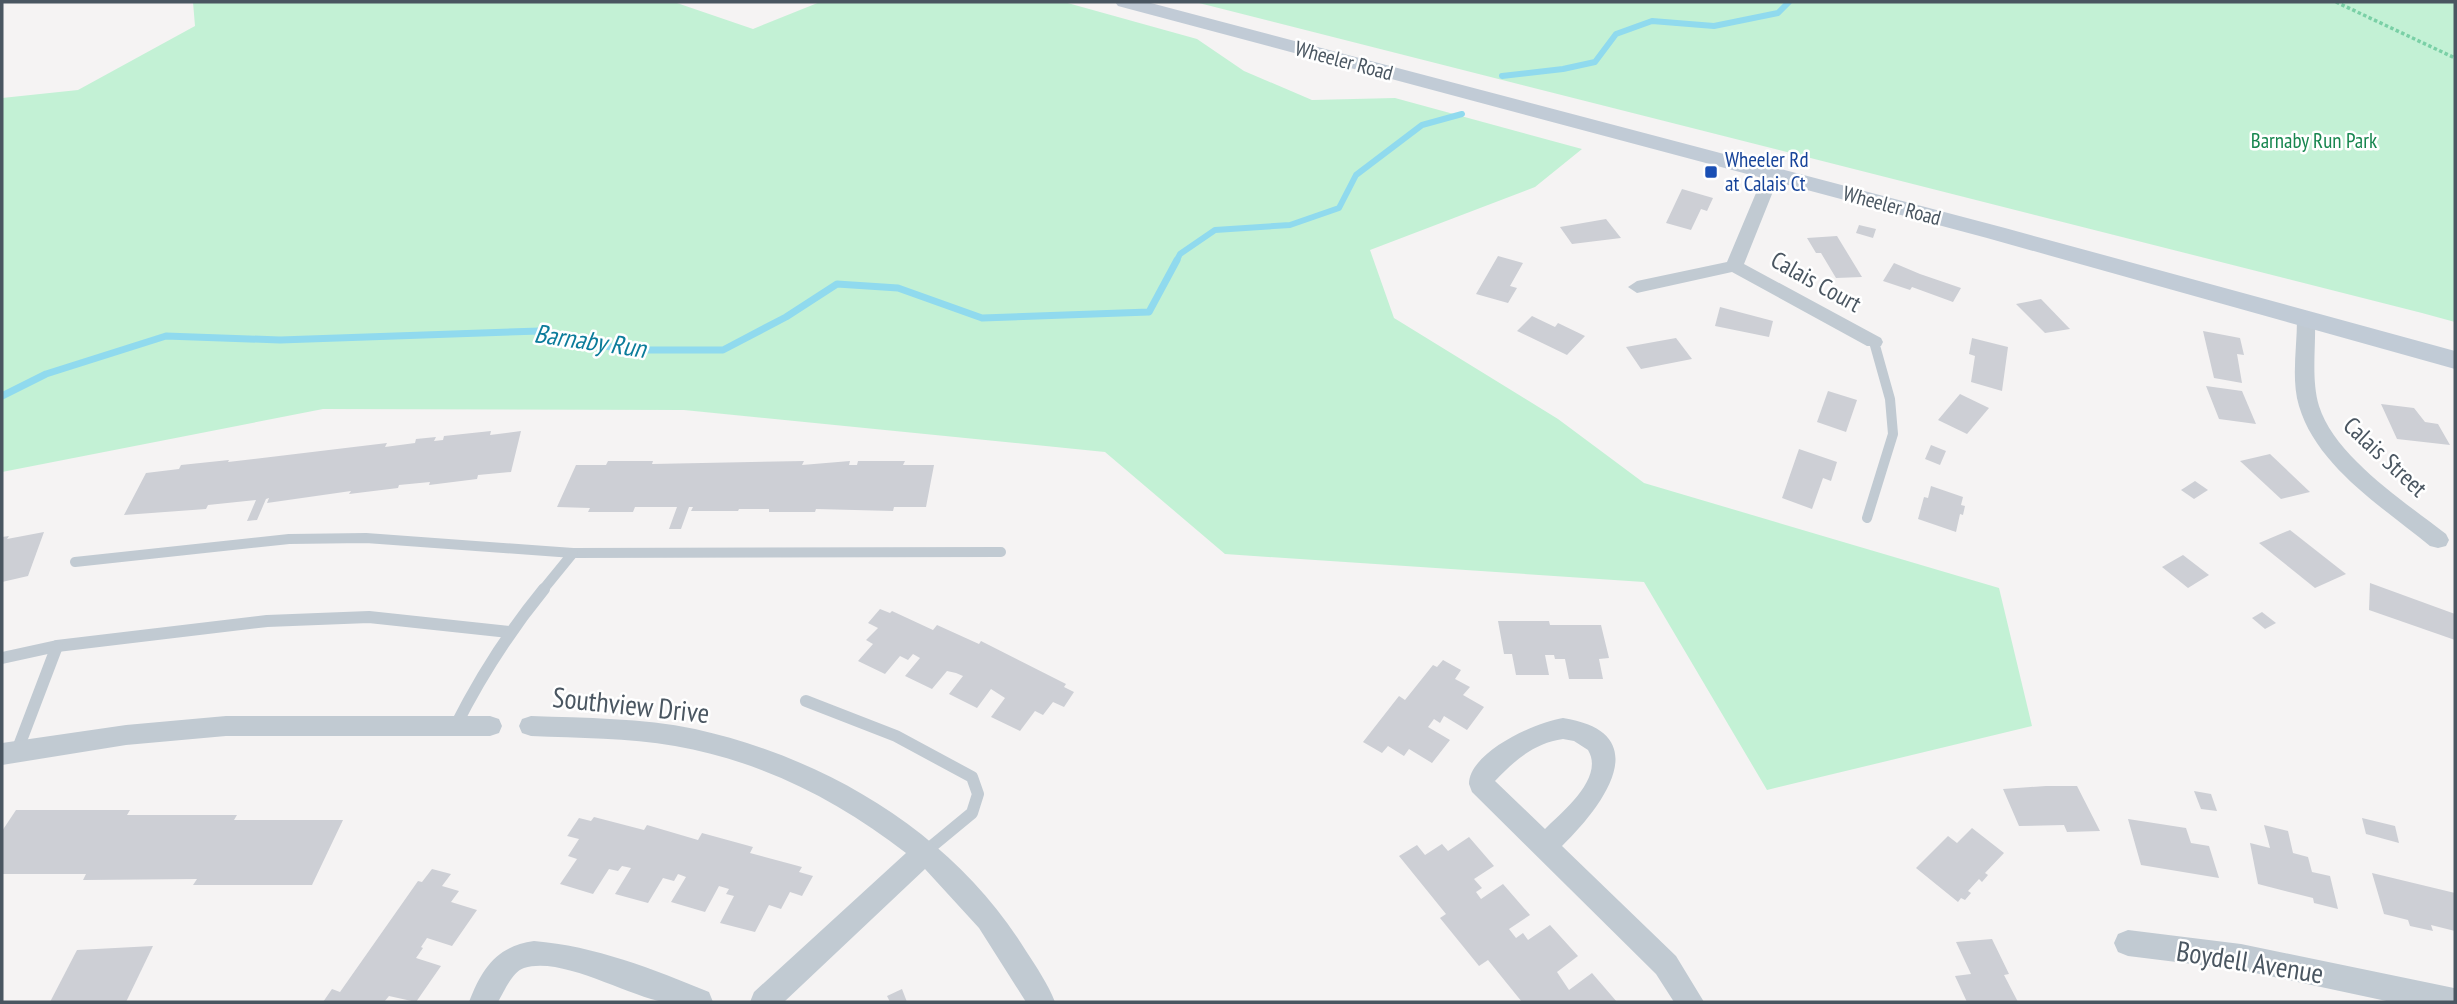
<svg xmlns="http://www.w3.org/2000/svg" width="2457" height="1004" font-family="'PT Sans Narrow',sans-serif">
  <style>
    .green { fill: #c3f1d5 }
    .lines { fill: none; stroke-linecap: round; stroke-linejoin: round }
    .stream-far1 { stroke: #90daee; stroke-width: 6 }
    .stream { stroke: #90daee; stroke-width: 7 }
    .building { fill: #cdcfd5 }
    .path { stroke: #7ad0a6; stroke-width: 3.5; stroke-dasharray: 3.5 2.5; stroke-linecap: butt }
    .service-far1 { stroke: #c1cad2; stroke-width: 10 }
    .service { stroke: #c1cad2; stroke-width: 12 }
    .minor { fill: #c1cad2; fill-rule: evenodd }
    .secondary { fill: #c1cbd6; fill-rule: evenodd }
    .transit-dot { fill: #1a4fb4; stroke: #fff; stroke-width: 2.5 }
    .labels { text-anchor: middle; stroke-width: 5; stroke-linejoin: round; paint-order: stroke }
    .far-street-label { font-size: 21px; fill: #4a5661; stroke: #fff }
    .far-park-label { font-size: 21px; fill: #17864f; stroke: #fff }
    .far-transit-label { font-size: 21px; fill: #164399; stroke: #fff; text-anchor: start }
    .street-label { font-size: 24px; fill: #4a5661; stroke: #fff }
    .water-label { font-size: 26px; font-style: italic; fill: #0c7c9b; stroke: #fff }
    .near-street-label { font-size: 28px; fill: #4a5661; stroke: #fff }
  </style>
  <rect width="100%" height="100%" fill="#f5f3f3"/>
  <g class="green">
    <polygon points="193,2 674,2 753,29 820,2 1064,2 1197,39 1244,71 1312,100 1395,98 1582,149 1535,187 1370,250 1394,318 1558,419 1644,483 1999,588 2032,726 1767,790 1644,582 1225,554 1105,452 684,410 323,409 2,472 2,98 78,90 195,26"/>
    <polygon points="1195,2 2455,2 2455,322 2422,313"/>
  </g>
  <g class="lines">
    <g class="stream-far1">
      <polyline points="1502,76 1563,69 1595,62 1616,34 1652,21 1714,26 1778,13 1789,2"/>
      <polyline points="1176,262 1180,254 1215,230 1290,225 1339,208 1356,175 1422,125 1462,114"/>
    </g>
    <polyline class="stream" points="2,396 46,374 166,336 280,340 540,331 624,350 723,350 786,317 837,284 898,288 982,318 1149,312 1177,260"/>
  </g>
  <g class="building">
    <polygon points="1682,189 1713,198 1707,211 1701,209 1691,230 1666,223"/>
    <polygon points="1606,219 1621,238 1572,244 1560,227"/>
    <polygon points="1859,225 1876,229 1873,238 1856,233"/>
    <polygon points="1837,236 1862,277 1836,278 1821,253 1816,253 1807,238"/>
    <polygon points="1498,256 1523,263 1510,286 1517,288 1508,303 1476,294"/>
    <polygon points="1894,263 1920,274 1961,288 1953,302 1912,287 1910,290 1883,281"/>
    <polygon points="2041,299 2070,329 2045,333 2016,304"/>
    <polygon points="1720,307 1773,321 1769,337 1715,326"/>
    <polygon points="1532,316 1555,327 1558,323 1585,336 1567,355 1517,331"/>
    <polygon points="2203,331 2240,338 2244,355 2237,354 2242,383 2214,378"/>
    <polygon points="1676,338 1692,359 1641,369 1626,347"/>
    <polygon points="1972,338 2008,347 2002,391 1971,382 1975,356 1969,354"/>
    <polygon points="2206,386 2242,391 2256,424 2219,419"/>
    <polygon points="1828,391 1857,400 1846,432 1817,422"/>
    <polygon points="1960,394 1989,408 1967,434 1938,420"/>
    <polygon points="2381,404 2414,408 2425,422 2438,424 2450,445 2397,439"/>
    <polygon points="491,431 490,435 521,431 511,472 478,475 477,479 429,485 430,482 399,485 398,488 349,494 351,491 267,503 269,498 266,499 257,520 247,521 256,500 208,505 206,509 124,515 146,473 179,469 181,465 229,460 228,462 387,443 385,447 415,443 416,439 436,437 434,441 443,440 444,436"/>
    <polygon points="1931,445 1946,451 1940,465 1925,459"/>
    <polygon points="1799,449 1837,462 1831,481 1823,478 1812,509 1782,498"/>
    <polygon points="2270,454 2310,492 2281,499 2240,461"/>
    <polygon points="608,461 653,461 652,464 804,461 802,465 850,461 849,465 857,465 858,461 905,461 903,465 934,465 926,507 894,507 893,511 816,509 815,512 769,512 769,509 739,509 738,511 691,511 693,507 689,507 681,529 669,529 677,507 635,507 633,512 588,512 590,508 557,507 576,465 606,465"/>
    <polygon points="2195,481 2208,490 2194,499 2181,490"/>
    <polygon points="1931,486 1963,497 1961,505 1965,506 1963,515 1960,514 1956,532 1918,519 1924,497 1928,498"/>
    <polygon points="2290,530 2346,574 2315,588 2259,543"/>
    <polygon points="44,532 28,576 2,582 2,537 9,536 7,539"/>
    <polygon points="2183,555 2209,575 2188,588 2162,567"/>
    <polygon points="2370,583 2455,614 2455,640 2369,610"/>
    <polygon points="880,609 890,613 892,611 933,630 937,625 979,644 981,641 1066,684 1064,687 1074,692 1064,707 1053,702 1043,715 1035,711 1020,731 991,717 1005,698 991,689 977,708 949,694 963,676 956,673 947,671 932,689 905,676 920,658 913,654 908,660 900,656 885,674 858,661 873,644 866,640 878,628 868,623"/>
    <polygon points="2262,612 2276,623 2265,629 2252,618"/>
    <polygon points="1498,621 1549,621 1550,625 1601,625 1609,658 1599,659 1603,679 1569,679 1565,659 1555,659 1554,655 1545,655 1549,675 1516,675 1512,654 1504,654"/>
    <polygon points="1443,660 1461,670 1455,679 1470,687 1463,695 1484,707 1467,730 1444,716 1440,723 1434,719 1428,727 1450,740 1432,763 1409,749 1404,756 1388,746 1382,753 1363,742 1399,696 1405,700 1433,665 1437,667"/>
    <polygon points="2046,786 2077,786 2100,831 2067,832 2064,825 2019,826 2003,789"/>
    <polygon points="2194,791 2211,794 2217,811 2201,809"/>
    <polygon points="16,810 130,810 127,815 237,815 234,820 343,820 312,885 193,885 197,879 83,880 86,874 2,874 2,831"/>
    <polygon points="594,817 644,830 647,825 698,840 702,833 753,847 750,853 802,867 799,872 813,876 802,896 790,892 781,909 769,905 755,932 720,923 734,896 726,894 729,889 719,886 705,912 671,902 686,877 678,874 674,881 663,878 648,903 615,894 631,868 622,866 618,871 609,869 593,894 560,884 577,859 568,856 579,839 567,836 579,818 591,821"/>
    <polygon points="2362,818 2395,826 2399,843 2366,834"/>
    <polygon points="2128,819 2186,828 2191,843 2209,846 2219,878 2141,865"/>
    <polygon points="2264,825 2288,831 2293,853 2308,857 2312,872 2330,876 2338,909 2314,903 2313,898 2258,884 2250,843 2270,848"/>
    <polygon points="1972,828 2004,853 1985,873 1988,875 1982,882 1979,879 1968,891 1971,893 1965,900 1961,898 1958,902 1916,868 1948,836 1957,843"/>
    <polygon points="1469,837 1494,866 1474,879 1482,888 1476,892 1481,899 1503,884 1530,915 1509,929 1516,938 1523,933 1528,940 1550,925 1578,956 1557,972 1569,990 1592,973 1617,1002 1522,1002 1488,960 1479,966 1440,918 1446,914 1399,856 1417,845 1425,855 1442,844 1448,851"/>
    <polygon points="432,869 451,874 442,886 459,891 451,902 477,910 452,946 427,938 421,947 423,948 416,958 441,966 416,1002 389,996 384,1002 323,1002 332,989 340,992 418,881 422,882"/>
    <polygon points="2372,873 2455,893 2455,931 2431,925 2433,931 2410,926 2408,920 2384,914"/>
    <polygon points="1992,939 2009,974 2004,975 2018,1002 1967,1002 1955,976 1971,974 1956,942"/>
    <polygon points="153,946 126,1002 50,1002 77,950"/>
    <polygon points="902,989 907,1002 890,1002 887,996"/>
  </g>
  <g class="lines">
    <polyline class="path" points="2336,2 2455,58"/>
    <g class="service-far1">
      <polyline points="1867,518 1893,434 1890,399 1874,342"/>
      <polyline points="75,562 289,539 366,538 573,553 1001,552"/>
      <polyline points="542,591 573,553"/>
    </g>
    <g class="service">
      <polyline points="2,658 57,646 267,621 369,617 509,632"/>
      <polyline points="806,701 896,736 972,777 978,794 972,813 926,851"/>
      <path d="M455 727C480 677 508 633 544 589"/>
      <polyline points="17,751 57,646"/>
    </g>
    <g class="minor">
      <polygon points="1772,169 1780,174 1744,264 1881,338 1883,342 1881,346 1867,346 1732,272 1637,293 1628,287 1637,281 1727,262 1764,174"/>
      <path d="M2306 314 2315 320C2316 348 2311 379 2319 406 2335 457 2405 502 2446 534L2449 540 2446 546 2438 548 2430 546C2384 508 2317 467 2299 406 2291 379 2297 348 2297 320Z"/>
      <polygon points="226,716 490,716 499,719 502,726 499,733 490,736 226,736 126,745 2,765 2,743 126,725"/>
      <path d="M531 716C586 718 642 718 695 729 829 759 954 834 1026 951 1037 968 1048 984 1055 1002H1026L979 928 925 869 784 1002H750L754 992 906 853C838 800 761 761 675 746 628 738 579 738 531 736L522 733 519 726 522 719Z"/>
      <path d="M1563 718C1658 733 1603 806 1562 846L1676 956 1704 1002H1674L1656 974 1472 792 1469 784C1469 752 1536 722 1563 718ZM1563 739 1574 741 1588 750C1605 778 1562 812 1545 829L1495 781C1514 761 1534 743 1563 739Z"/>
      <polygon points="2128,930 2241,944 2454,988 2455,1002 2391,1002 2241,970 2128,956 2118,952 2114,943 2118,934"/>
      <path d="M534 941C595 946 653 969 709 992L713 1002C698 1003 679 1004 664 1002 627 996 562 956 524 968 512 972 504 992 498 1002H469C482 968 497 946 534 941Z"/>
    </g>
    <polygon class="secondary" points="1115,2 1147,2 2005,228 2455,351 2455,369 1987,238 1118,6"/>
  </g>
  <rect class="transit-dot" x="1704" y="165" width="14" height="14" rx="3.5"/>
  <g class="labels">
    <g class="far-street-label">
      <text transform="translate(1344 61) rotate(15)" y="7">Wheeler Road</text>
      <text transform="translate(1892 206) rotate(15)" y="7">Wheeler Road</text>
    </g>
    <g class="far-park-label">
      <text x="2314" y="148">Barnaby Run Park</text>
    </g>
    <g class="far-transit-label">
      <text x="1725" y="167">Wheeler Rd<tspan x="1725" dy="24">at Calais Ct</tspan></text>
    </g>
    <g class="street-label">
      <text transform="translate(1816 282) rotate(29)" y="8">Calais Court</text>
      <text transform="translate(2385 457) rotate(43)" y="8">Calais Street</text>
    </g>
    <g class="water-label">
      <text transform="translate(590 341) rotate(8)" y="9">Barnaby Run</text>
    </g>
    <g class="near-street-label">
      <text transform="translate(631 705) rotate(6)" y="10">Southview Drive</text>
      <text transform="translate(2250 962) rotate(9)" y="10">Boydell Avenue</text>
    </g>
  </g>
  <rect width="2457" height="1004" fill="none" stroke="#4a5661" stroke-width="7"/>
</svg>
